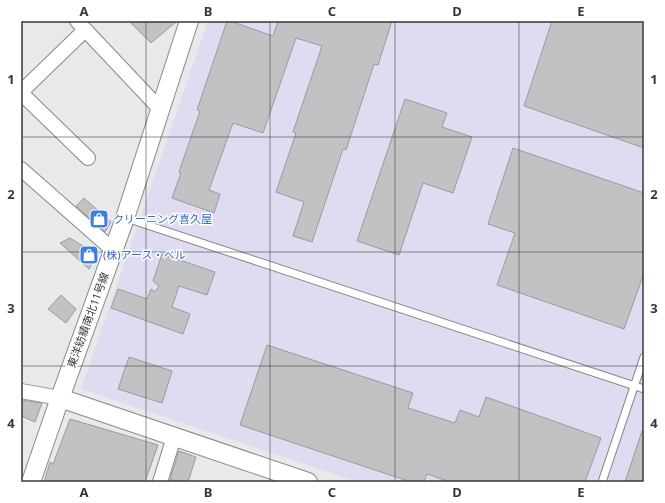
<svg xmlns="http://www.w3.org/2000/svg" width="665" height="503" font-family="'Noto Sans','Noto Sans JP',sans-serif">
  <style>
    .industrial { fill: #dfdcf2 }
    .building { fill: #c1c2c3; stroke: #9a9b9c }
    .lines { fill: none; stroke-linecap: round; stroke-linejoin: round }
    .service-casing { stroke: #88898a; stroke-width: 9 }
    .minor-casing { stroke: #88898a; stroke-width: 16 }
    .tertiary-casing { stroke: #88898a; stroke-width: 20 }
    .service { stroke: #fff; stroke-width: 7 }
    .minor { stroke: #fff; stroke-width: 14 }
    .tertiary { stroke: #fff; stroke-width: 18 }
    .grid { fill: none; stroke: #363737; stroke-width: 1; stroke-opacity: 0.55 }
    .labels { text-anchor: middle; stroke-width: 3; stroke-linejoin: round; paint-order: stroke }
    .shop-label { font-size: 11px; fill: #366cbe; stroke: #fff; text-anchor: start }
    .street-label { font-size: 11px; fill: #363737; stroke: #fff }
    .neatline { fill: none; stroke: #363737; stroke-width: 1.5 }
    .grid-label { font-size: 13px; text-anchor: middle; font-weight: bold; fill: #363737 }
  </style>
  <rect width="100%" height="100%" fill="#e8e9ea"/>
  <polygon class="industrial" points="208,21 644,21 644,482 358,482 81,389"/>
  <g class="building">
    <polygon points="129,21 177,21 151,43"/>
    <polygon points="227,21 230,21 273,36 278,21 392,21 378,65 374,64 346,150 343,149 312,242 293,236 304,202 276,192 296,133 293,132 322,46 296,38 263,133 233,123 209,190 220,194 214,213 172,198 181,173 179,172 200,111 197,110"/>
    <polygon points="552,21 644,21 644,148 524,106"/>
    <polygon points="405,99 447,113 442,127 472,137 453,193 423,183 399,255 357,241"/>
    <polygon points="513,148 644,193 644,273 624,329 497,285 515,233 488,224"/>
    <polygon points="84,198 111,222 105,232 76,206"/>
    <polygon points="70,238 97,255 89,269 60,243"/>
    <polygon points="162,254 215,272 207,295 179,286 172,307 190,314 183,334 111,308 118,289 147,299 151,289 155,292 159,286 153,281"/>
    <polygon points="61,295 76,309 66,323 48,309"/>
    <polygon points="267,345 413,393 408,408 455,423 460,410 479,417 486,397 601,438 585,482 450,482 427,474 424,482 411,482 240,425"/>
    <polygon points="129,357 172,371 162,403 118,389"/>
    <polygon points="21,400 42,403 35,422 21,416"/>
    <polygon points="70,419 158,445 145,482 44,482 50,462 53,464"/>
    <polygon points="642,431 644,432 644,482 625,482"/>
    <polygon points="179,451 196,457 188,482 179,482 170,479"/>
  </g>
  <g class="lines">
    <defs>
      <g id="service">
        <polyline points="126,218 644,389"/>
        <polyline points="602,482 644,357"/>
      </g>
      <g id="minor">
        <polyline points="77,21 160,109"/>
        <polyline points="21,92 85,30"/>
        <polyline points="21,93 88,158"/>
        <polyline points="21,169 113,250"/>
        <polyline points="21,391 60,398"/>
        <polyline points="160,482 174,437"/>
      </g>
      <g id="tertiary">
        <polyline points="60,398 308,482"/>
        <polyline points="31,482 60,398 125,218 189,21"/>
      </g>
    </defs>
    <use href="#service" class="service-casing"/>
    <use href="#minor" class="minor-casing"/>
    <use href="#tertiary" class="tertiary-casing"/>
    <use href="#service" class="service"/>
    <use href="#minor" class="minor"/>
    <use href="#tertiary" class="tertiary"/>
  </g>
  <path class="grid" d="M146 21V482M270 21V482M395 21V482M519 21V482M21 137H644M21 252H644M21 366H644"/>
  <defs>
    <symbol id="shop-square" viewBox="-11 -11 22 22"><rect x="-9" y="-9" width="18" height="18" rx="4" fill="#3f7fe0" stroke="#fff"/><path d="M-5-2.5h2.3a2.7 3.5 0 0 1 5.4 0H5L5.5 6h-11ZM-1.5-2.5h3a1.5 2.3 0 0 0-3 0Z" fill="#fff"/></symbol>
  </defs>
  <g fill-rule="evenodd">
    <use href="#shop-square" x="88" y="208" width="22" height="22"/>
    <use href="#shop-square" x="78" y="244" width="22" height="22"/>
  </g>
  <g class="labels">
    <g class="shop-label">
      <text x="113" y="223">クリーニング喜久屋</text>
      <text x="103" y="259">(株)アース・ベル</text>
    </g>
    <g class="street-label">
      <text transform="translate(88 320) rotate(-70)" y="4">東洋紡績南北11号線</text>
    </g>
  </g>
  <rect width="665" height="503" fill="none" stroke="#ffffff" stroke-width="44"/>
  <rect x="22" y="22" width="621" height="459" class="neatline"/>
  <g class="grid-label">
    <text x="84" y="16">A</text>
    <text x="208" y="16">B</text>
    <text x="332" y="16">C</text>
    <text x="457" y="16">D</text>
    <text x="581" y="16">E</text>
    <text x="11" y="84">1</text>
    <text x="654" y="84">1</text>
    <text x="11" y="199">2</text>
    <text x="654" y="199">2</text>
    <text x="11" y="313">3</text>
    <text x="654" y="313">3</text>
    <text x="11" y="428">4</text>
    <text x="654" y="428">4</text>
    <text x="84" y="497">A</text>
    <text x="208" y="497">B</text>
    <text x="332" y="497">C</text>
    <text x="457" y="497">D</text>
    <text x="581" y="497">E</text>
  </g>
</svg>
